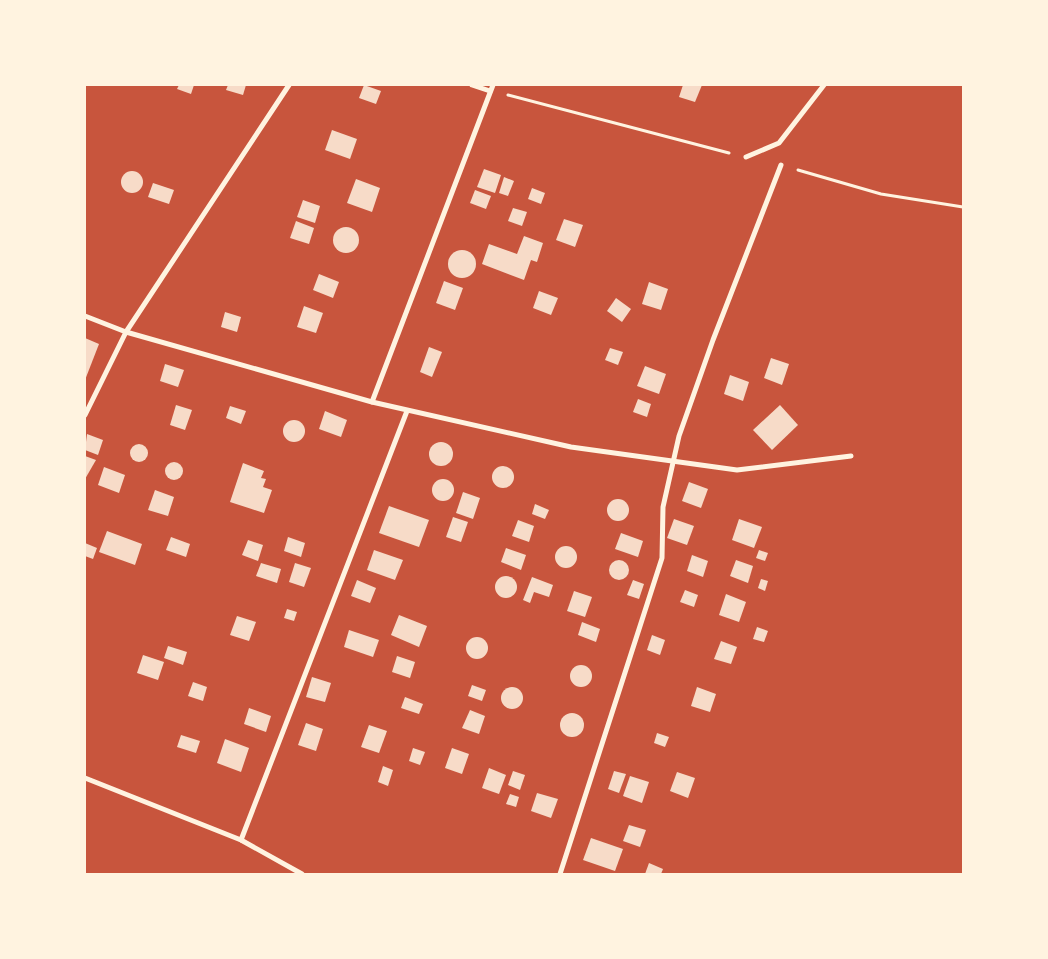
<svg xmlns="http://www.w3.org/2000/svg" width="1048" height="959" font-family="'Archivo Narrow',sans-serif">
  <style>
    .building { fill: #f7dbc8 }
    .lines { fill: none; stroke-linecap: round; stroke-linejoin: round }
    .path { stroke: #fff3e0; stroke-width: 3 }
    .minor { stroke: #fff3e0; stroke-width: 5 }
  </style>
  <rect width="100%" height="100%" fill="#c8553d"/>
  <g class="building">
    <polygon points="179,85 194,85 191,94 177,89"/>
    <polygon points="228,85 246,85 243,95 226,90"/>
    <polygon points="364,85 381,91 376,104 359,98"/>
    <polygon points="683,85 702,85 695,102 679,97"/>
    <polygon points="332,130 357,139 350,159 325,150"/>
    <polygon points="484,169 501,175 495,193 477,187"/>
    <circle cx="132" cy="182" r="11"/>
    <polygon points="504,177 514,181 508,196 499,193"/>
    <polygon points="356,179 380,188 372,212 347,203"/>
    <polygon points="153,183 174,190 169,204 148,197"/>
    <polygon points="532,188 545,193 541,204 528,199"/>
    <polygon points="475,190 491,196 486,209 470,203"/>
    <polygon points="303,200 320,206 315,223 297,217"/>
    <polygon points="513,208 527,212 522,226 508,221"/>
    <polygon points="564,219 583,225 575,247 556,240"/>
    <polygon points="296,221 314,228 309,244 290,238"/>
    <circle cx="346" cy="240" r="13"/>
    <polygon points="524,236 543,243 537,262 531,260 524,280 482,264 489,244 517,254"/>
    <circle cx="462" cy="264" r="14"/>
    <polygon points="319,274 339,282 333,298 313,290"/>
    <polygon points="444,281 463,288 455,310 436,303"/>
    <polygon points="649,282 668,289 661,310 642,304"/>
    <polygon points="539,291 558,298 551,315 533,308"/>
    <polygon points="616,298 631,309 622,322 607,311"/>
    <polygon points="304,306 323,313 316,333 297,327"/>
    <polygon points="225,312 241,317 237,332 221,327"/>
    <polygon points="85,338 99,344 85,380"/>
    <polygon points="429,347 442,352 432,377 420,372"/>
    <polygon points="610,348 623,352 618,365 605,360"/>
    <polygon points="771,358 789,364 782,385 764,378"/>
    <polygon points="165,364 184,370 178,387 160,381"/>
    <polygon points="645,366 666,374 659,394 637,386"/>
    <polygon points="730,375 749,382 743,401 724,394"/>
    <polygon points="638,399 651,404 647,417 633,412"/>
    <polygon points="176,405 192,410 185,430 170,425"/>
    <polygon points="780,405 798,425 772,450 753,430"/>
    <polygon points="230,406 246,411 241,424 226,418"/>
    <polygon points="325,411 347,420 341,437 319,429"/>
    <circle cx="294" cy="431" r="11"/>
    <polygon points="87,434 103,440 98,455 85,450"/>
    <circle cx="441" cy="454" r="12"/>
    <circle cx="139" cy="453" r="9"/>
    <polygon points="85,456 96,460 85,479"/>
    <circle cx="174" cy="471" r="9"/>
    <polygon points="243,463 264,471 261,478 266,479 263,487 272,490 264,513 230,502"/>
    <circle cx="503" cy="477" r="11"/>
    <polygon points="104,467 125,475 119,493 98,485"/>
    <circle cx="443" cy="490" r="11"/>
    <polygon points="689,482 708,489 701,508 682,501"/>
    <polygon points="155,490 174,497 168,516 148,510"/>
    <polygon points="463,492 480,498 473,519 456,513"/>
    <circle cx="618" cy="510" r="11"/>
    <polygon points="535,504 549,510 545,519 532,514"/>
    <polygon points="389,506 429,520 419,547 379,533"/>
    <polygon points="453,517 468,522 461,542 446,537"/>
    <polygon points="674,519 694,526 687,545 667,538"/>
    <polygon points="739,519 762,527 754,548 732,540"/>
    <polygon points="518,520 534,526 529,542 512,536"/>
    <polygon points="107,531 142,544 135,565 99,552"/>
    <polygon points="621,533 643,541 638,557 615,549"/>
    <polygon points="171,537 190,544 186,557 166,550"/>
    <polygon points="288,537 305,543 301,557 284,551"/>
    <polygon points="248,540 263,545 258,561 242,555"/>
    <polygon points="85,543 97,548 93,559 85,556"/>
    <circle cx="566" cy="557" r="11"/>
    <polygon points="506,548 526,555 521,570 501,562"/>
    <polygon points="374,550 403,560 395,580 367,570"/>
    <polygon points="759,550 768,553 765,561 756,558"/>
    <polygon points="692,555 708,561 703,577 687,571"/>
    <circle cx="619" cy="570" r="10"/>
    <polygon points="736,560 753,566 748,583 730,576"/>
    <polygon points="261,563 281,569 277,583 256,576"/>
    <polygon points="295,563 311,568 304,587 289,582"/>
    <circle cx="506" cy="587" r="11"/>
    <polygon points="532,577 553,585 549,597 534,592 530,603 523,600"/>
    <polygon points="761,579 768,581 765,591 758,588"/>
    <polygon points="357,580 376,588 370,603 351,596"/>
    <polygon points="633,580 644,584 639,599 627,595"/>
    <polygon points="685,590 698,595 694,607 680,602"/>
    <polygon points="574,591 592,597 585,617 567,611"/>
    <polygon points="726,594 746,602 739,622 719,615"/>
    <polygon points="287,609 297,612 294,621 284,618"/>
    <polygon points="399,615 427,626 419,647 391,635"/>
    <polygon points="237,616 256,622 249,641 230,635"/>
    <polygon points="582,622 600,629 596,642 578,635"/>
    <polygon points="757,627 768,631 764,642 753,639"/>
    <polygon points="349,630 379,640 373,657 344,647"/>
    <polygon points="652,635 665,640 660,655 647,650"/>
    <circle cx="477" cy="648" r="11"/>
    <polygon points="721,641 737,647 731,664 714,659"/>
    <polygon points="168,646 187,652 183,665 164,658"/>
    <polygon points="143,655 164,662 158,680 137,673"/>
    <polygon points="397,656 415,662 410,678 392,672"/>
    <circle cx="581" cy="676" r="11"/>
    <polygon points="312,677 331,683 325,702 306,697"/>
    <polygon points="193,682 207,687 203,701 188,696"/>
    <polygon points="472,685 486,690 482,701 468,696"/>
    <circle cx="512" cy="698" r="11"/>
    <polygon points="697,687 716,694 710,712 691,706"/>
    <polygon points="405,697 423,704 419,714 401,708"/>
    <polygon points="249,708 271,716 266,732 244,724"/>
    <polygon points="470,710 485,716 479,734 462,728"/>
    <circle cx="572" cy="725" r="12"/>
    <polygon points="306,723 323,729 316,751 298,745"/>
    <polygon points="369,725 387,731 379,753 361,747"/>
    <polygon points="657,733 669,737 665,747 654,743"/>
    <polygon points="181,735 200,741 196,753 177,747"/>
    <polygon points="225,739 249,748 241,772 217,763"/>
    <polygon points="413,748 425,752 420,765 409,761"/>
    <polygon points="452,748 469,754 462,774 445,768"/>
    <polygon points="383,766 393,770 388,786 378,782"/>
    <polygon points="489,768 506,775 499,794 482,788"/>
    <polygon points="513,771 525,775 520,790 508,785"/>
    <polygon points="614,771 626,774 619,793 608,789"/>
    <polygon points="677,772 695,778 688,798 670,791"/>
    <polygon points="630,776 649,782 642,803 623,796"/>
    <polygon points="537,793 558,799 551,818 531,811"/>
    <polygon points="510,794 519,797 516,807 506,804"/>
    <polygon points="629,825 646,830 640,847 623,841"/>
    <polygon points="591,838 623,849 615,871 583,860"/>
    <polygon points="649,863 663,869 661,874 645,874"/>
  </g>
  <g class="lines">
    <g class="path">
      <polyline points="508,95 729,153"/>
      <polyline points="798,170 881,194 963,207"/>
    </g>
    <g class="minor">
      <polyline points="472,85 490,91"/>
      <polyline points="746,157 779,143 824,85"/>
      <polyline points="85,316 126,332 372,402 571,447 737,470 851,456"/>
      <polyline points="372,402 493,85"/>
      <polyline points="85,415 126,332 289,85"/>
      <polyline points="85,778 241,840 302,874"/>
      <polyline points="241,840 407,411"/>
      <polyline points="560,874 662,558 663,507 679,436 713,340 781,165"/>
    </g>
  </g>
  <rect width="1048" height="959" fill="none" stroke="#fff3e0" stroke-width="172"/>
</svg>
